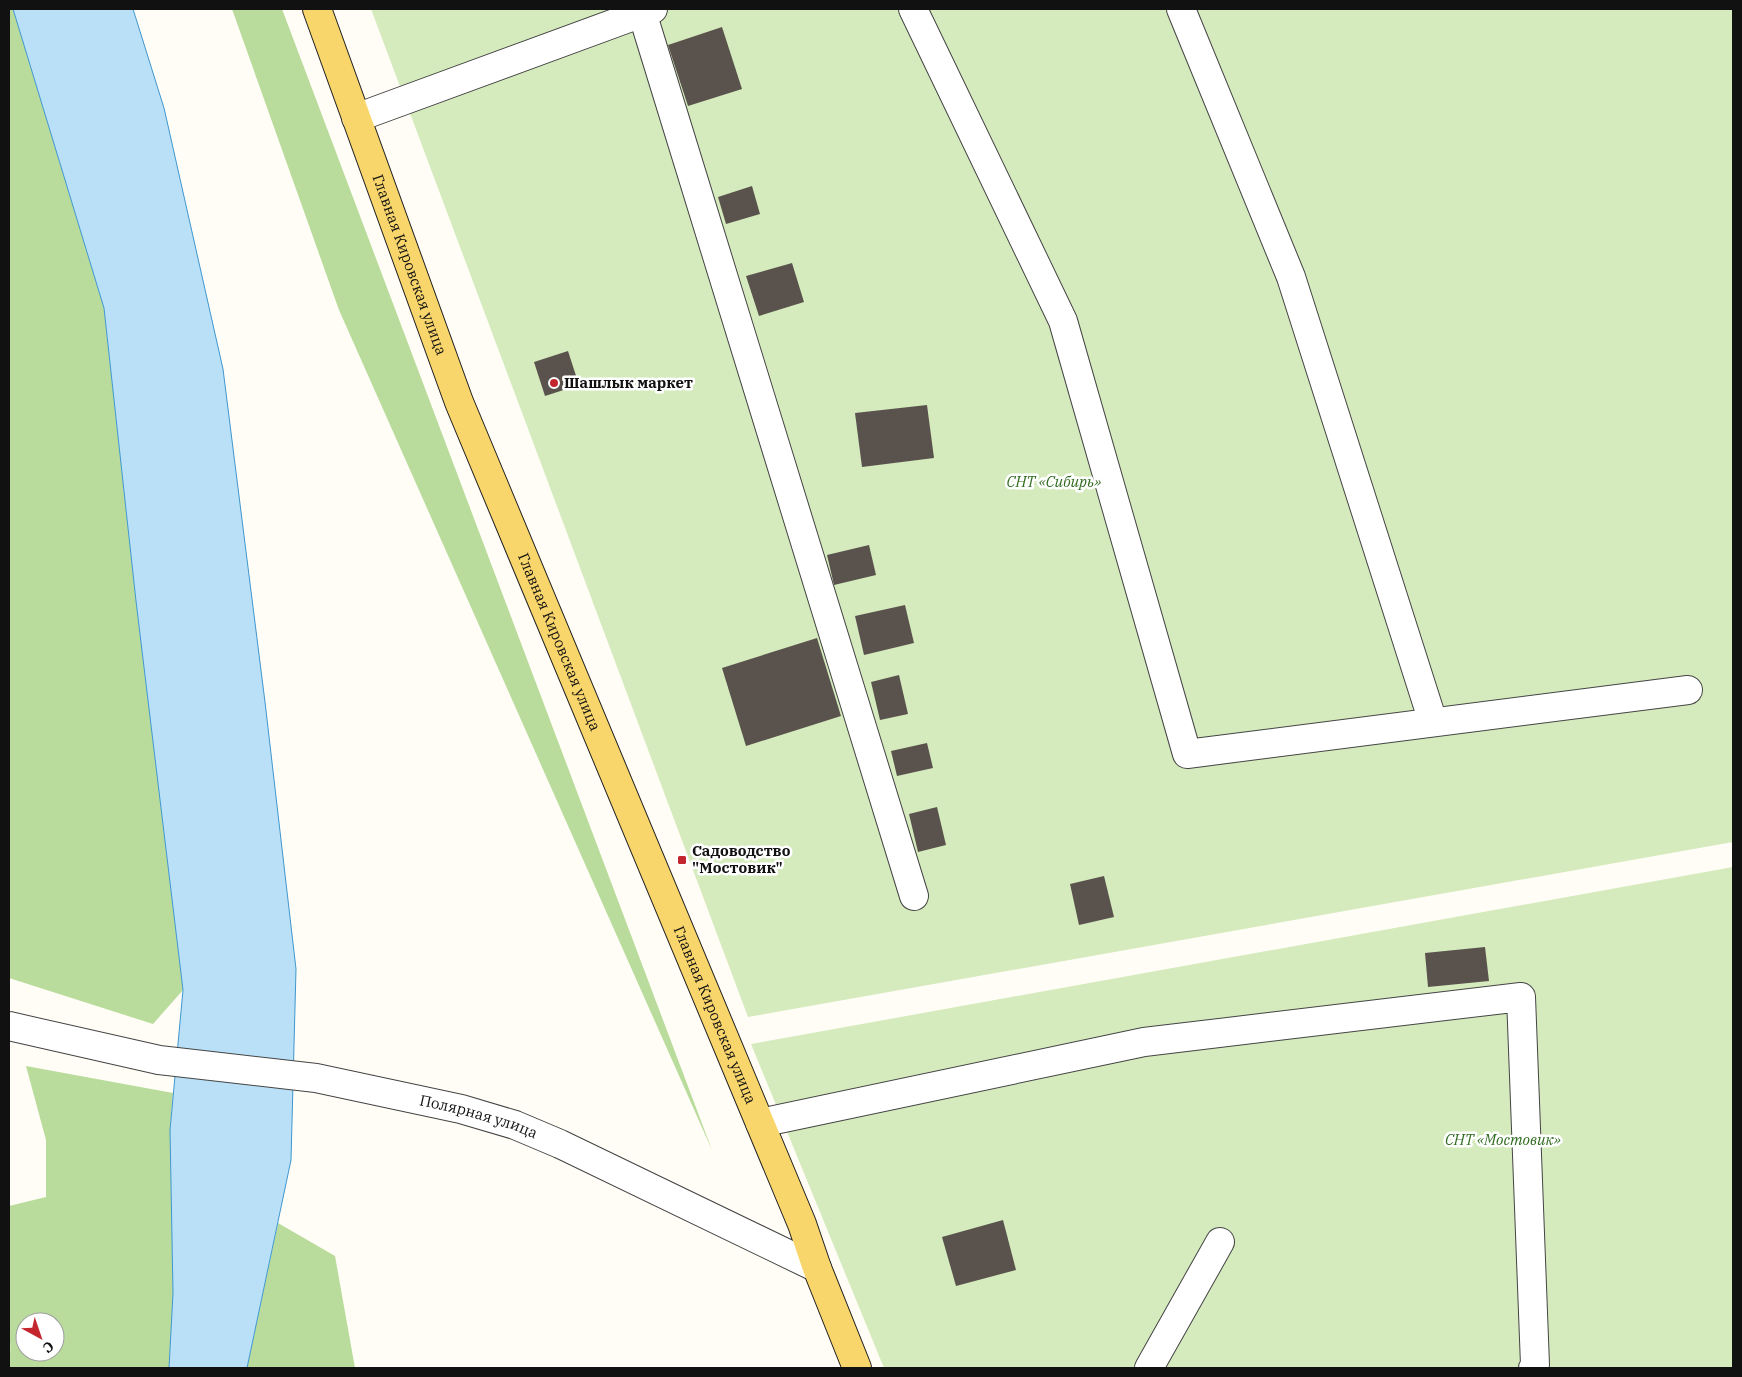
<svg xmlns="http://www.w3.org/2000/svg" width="1742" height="1377" font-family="'IBM Plex Serif',serif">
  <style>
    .green { fill: #d5ebbd }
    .forest { fill: #b9dc9c; fill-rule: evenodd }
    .water { fill: #b9e0f7; stroke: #3f96cf }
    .building { fill: #5a524d }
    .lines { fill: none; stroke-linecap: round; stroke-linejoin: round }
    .minor-casing { stroke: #444; stroke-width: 30 }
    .major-casing { stroke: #222; stroke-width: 30 }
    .minor { stroke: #fff; stroke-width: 28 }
    .major { stroke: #f9d66b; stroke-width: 28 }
    .poi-dot { fill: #c4262e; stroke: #fff; stroke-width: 2 }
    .labels { text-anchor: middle; stroke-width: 5; stroke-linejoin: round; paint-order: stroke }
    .street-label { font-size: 15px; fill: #111; stroke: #fff }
    .poi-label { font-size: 15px; font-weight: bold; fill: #111; stroke: #fff; text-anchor: start }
    .park-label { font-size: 15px; font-style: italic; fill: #2f6b1f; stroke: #fff }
  </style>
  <rect width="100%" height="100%" fill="#fffdf5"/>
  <g class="green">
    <polygon points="371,9 1733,9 1733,842 748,1017"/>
    <polygon points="1733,867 1733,1368 884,1368 751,1044"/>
  </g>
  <g class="forest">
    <polygon points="9,9 13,9 104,308 136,601 183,990 153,1024 9,978"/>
    <polygon points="232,9 282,9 712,1150 339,310"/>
    <path d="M26 1066 173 1093 170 1130 173 1293 169 1368H9C9 1357 12 1348 9 1337V1206L46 1197V1140ZM25 1322H55V1352H25Z"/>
    <polygon points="278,1223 335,1256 355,1368 247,1368"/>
  </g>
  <polygon class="water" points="13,9 133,9 164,108 223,369 265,702 296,969 291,1160 247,1368 169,1368 173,1293 170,1130 183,990 136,601 104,308"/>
  <g class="building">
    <polygon points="722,27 742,89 688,106 668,45"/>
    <polygon points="752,186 760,214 726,224 718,197"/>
    <polygon points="792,263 804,302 759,316 746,276"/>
    <polygon points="568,351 579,385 545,396 534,362"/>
    <polygon points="927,405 934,458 862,467 855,413"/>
    <polygon points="869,545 876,575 834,585 827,555"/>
    <polygon points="905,605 914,643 864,655 855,616"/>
    <polygon points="817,638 841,716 746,746 722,668"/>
    <polygon points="899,675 908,714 880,720 871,682"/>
    <polygon points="927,743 933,768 897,776 891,751"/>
    <polygon points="937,807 946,845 918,852 909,814"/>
    <polygon points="1104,876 1114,917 1079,925 1070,884"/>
    <polygon points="1485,947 1489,981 1428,987 1425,953"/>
    <polygon points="1003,1220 1016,1270 956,1286 942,1237"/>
  </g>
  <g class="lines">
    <defs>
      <g id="minor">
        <polyline points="641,9 914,896"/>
        <polyline points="913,9 1063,321 1187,754 1688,690"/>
        <polyline points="1181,9 1291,277 1433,722"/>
        <polyline points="356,118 653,9"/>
        <path id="s1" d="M9 1026 159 1060 316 1078 461 1109 515 1125 560 1144 817 1268"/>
        <polyline points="760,1123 1144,1042 1521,997 1535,1365 1533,1368"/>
        <polyline points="1149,1368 1220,1242"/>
      </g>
      <g id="major">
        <path id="s2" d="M317 9 459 402 802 1224 817 1268 857 1368"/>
      </g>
    </defs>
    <use href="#minor" class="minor-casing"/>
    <use href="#major" class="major-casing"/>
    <use href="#minor" class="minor"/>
    <use href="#major" class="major"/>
  </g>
  <g class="poi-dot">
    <circle cx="554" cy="383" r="5"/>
    <rect x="677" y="855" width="10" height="10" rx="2.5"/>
  </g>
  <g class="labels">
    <g class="street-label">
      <text dy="5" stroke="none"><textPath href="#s2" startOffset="272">Главная Кировская улица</textPath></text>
      <text dy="5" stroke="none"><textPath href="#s2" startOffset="678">Главная Кировская улица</textPath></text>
      <text dy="5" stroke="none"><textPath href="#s2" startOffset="1082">Главная Кировская улица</textPath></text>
      <text dy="5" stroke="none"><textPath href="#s1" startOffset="479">Полярная улица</textPath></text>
    </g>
    <g class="poi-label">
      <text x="564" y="388">Шашлык маркет</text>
      <text x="692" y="856">Садоводство<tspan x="692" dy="17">"Мостовик"</tspan></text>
    </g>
    <g class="park-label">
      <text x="1054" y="487">СНТ «Сибирь»</text>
      <text x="1503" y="1145">СНТ «Мостовик»</text>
    </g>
  </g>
  <rect width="1742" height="1377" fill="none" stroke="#111111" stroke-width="20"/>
  <g transform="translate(40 1337) rotate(140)"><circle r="24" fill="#ffffff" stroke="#a0a0a0"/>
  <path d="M0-4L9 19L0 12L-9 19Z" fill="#c4262e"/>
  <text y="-8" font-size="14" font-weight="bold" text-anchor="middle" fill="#111111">С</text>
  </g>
</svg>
